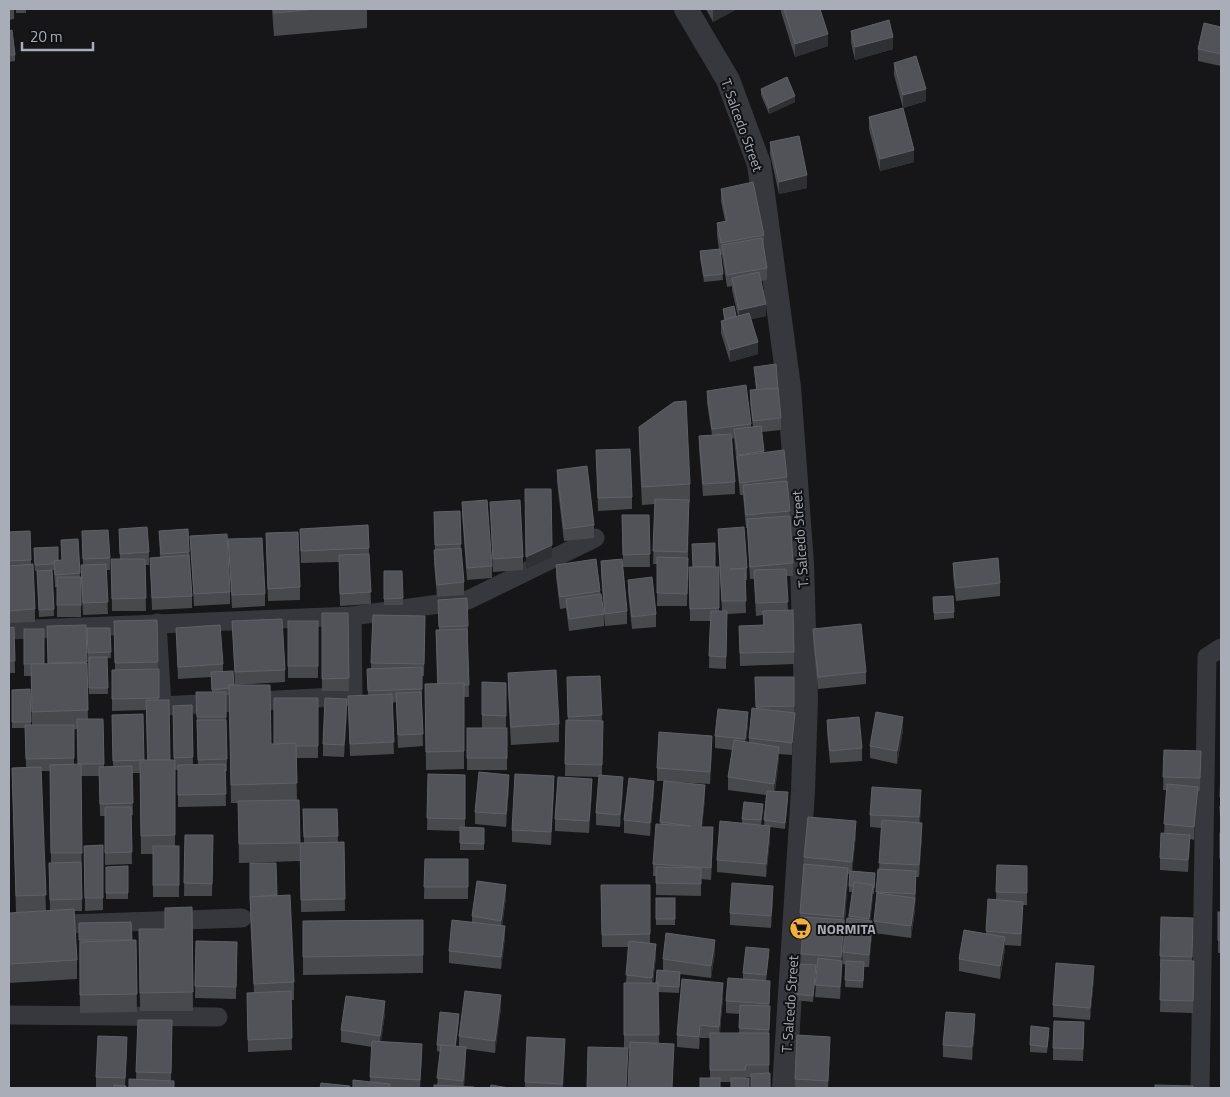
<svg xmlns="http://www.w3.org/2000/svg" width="1230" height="1097" font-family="'Titillium Web',sans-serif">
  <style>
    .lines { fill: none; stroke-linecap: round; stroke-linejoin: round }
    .minor { stroke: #37383d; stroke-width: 19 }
    .tertiary { stroke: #37383d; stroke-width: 24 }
    .wall { fill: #47494d; fill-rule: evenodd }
    .shaded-wall { fill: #2f3033 }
    .building { fill: #525359; stroke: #5f6168 }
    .labels { text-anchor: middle; stroke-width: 4; stroke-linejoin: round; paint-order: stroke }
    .street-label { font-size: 14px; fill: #a8adb8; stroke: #111113 }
    .poi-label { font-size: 14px; font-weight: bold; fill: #a8adb8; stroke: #111113; text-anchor: start }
  </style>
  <rect width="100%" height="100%" fill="#161618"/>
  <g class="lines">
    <g class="minor">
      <polyline points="157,623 162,706 353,696 352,616"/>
      <polyline points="9,630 352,616 468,600 595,538"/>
      <polyline points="9,926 242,918"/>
      <polyline points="9,1015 218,1017"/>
      <polyline points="1200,1088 1207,657 1221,648"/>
    </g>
    <polyline class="tertiary" points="686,9 728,80 759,164 789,387 802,564 806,699 803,791 784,1088"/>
  </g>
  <g class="wall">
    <polygon points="9,9 14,9 14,19 9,20"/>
    <rect x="16" y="9" width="10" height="4"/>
    <polygon points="272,9 367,9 367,28 274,36"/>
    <polygon points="706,9 737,9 713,22"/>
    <polygon points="781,9 820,9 828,46 795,57 781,12"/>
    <polygon points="1221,27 1221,66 1198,61 1198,49"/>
    <polygon points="9,31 15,55 15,61 9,62"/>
    <polygon points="851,31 893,49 855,60 851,43"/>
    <polygon points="894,63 926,101 903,108 894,75"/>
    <polygon points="761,89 795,102 769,114 761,95"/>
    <polygon points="869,117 914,162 880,171 869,129"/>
    <polygon points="770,142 807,188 779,194 770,154"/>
    <polygon points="721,189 764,235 764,246 767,268 767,280 761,281 766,316 751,319 758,354 730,362 721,333 721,321 724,320 723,309 736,316 738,316 732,290 732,286 727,287 722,255 721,255 723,280 704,282 700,258 700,251 719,249 717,235 717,223 725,221 721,201"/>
    <polygon points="754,367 781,418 781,430 762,432 764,453 787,477 787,487 793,563 793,576 786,576 788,610 794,652 794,664 740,666 739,626 763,625 763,615 756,616 754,579 750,579 747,528 746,528 743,495 740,495 734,438 732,439 735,482 735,494 703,496 699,448 699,436 712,435 707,403 707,391 751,424 751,427 753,427 750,403 750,390 756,390"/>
    <polygon points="639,427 690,484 690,502 689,502 688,558 687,606 657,606 657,564 653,564 655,504 642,505 639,445"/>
    <polygon points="596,450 632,497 632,509 598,511"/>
    <polygon points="557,470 594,525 594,538 564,541 557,482"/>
    <polygon points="462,502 492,566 492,578 467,580 462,515"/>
    <polygon points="490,502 523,557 523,570 493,572"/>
    <polygon points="434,512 461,544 461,554 464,582 464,595 437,597 434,563 434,550 435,550"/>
    <polygon points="622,515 649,515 650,567 623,567 627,611 627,624 605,626 601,574 601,561 623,561"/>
    <polygon points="368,525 371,604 340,606 339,562 301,563 300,529"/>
    <polygon points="119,529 149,552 149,565 145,565 146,611 112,611 111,559 120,559"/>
    <polygon points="188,529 192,596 192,608 152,610 150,558 160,557 159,531"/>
    <polygon points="718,529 747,568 747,580 745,580 746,613 727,614 726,669 709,668 710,621 690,621 689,567 719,567 719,611 722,611 718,541"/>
    <polygon points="30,531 31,564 35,609 35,622 9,623 9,532"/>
    <polygon points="82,531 110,558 110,570 106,570 108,614 83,615 81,577 81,565 83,565"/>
    <polygon points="266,533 300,587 300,600 268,601"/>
    <polygon points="190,536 230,592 230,604 194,606"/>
    <polygon points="78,539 80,577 81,577 81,617 57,617 57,587 55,587 54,570 52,570 54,616 39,617 37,571 35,571 34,554 58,560 62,560 61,540"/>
    <polygon points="228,539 265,594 265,606 232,608"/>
    <polygon points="953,563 1000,583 1000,596 956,601 953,575"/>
    <polygon points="556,565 600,591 604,614 604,626 569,631 566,608 560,609 556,577"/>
    <polygon points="384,571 402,571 403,605 384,605"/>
    <polygon points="628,580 656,614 656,627 632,629 628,592"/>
    <polygon points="933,597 954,612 954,618 934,620"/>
    <polygon points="438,600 468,626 468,638 469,697 464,697 464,769 426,770 425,684 437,684 436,630 439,630"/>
    <polygon points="322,613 348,613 349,691 322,691"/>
    <polygon points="373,615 425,616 424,676 422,676 422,702 423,746 398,748 396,702 392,703 394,754 350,756 348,696 368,695 367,669 371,668"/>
    <path d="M157 620 158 669H159V700L170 760H174L173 706 192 705 193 765 198 764 196 692H212L211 677 178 679 176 628 223 664V671L234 685 271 744H274L318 698V758H296L297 800H299L300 861 239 863 238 803H231L229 695H226L227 771H225L226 806 178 807V770H175V846H179V897H153V854H141L140 773H132L133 815H131L132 864 105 865V816H100L99 776H81L82 911H74L77 960V979L9 983V913H16L12 768 26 767 25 728H12V690L30 689 31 725H32L31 676H24V629L44 664H48L47 626 86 625 88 719H103L104 767 113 766 112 715 144 760H147L146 710 112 711V670H115L114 621ZM74 729H77L78 765H74ZM41 771H50L51 863H49L50 911H46Z"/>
    <polygon points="232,621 285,670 285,682 235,685"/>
    <rect x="288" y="621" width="30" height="57"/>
    <polygon points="14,627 15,673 10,673 10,702 9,702 9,728 9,628"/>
    <polygon points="87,628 110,628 111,658 107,658 108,694 89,694"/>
    <polygon points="813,629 866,672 866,684 818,689 813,641"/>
    <polygon points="508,673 559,724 559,742 511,745 508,691"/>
    <polygon points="600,676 602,721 602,775 623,789 620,827 596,825 596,813 599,777 565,776 566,720 568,720 567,677"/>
    <polygon points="755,677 794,677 794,713 795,725 792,755 779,754 779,759 775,791 788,799 785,829 770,827 770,839 766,877 717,872 717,860 742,824 742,819 763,810 761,825 764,826 766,795 728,790 728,777 732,750 715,748 715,736 748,725 746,742 749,742 749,738 756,708"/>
    <polygon points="482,682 506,683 506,728 507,728 507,770 467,770 467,728 482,728"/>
    <polygon points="347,711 344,757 323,756 323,744"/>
    <polygon points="827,720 862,748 862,761 830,763 827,732"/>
    <polygon points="903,730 897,764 870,758 870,746"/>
    <polygon points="712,748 710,784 675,782 705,798 702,827 713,840 711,880 701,879 701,896 656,895 656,876 653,876 653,864 660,824 664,781 657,781 657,768"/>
    <polygon points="1164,750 1201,751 1200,791 1198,791 1194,840 1190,839 1188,872 1160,870 1160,858 1164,833 1167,790 1163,790"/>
    <polygon points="1221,765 1221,870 1220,870 1221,833 1220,797"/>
    <polygon points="428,774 465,775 465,828 484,828 484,850 460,850 460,831 427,830"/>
    <polygon points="509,787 506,827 475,824 475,812"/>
    <polygon points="554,789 551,845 512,842 512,830"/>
    <polygon points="592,791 589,833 555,831 555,819"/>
    <polygon points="654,793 650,836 624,833 624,820"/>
    <polygon points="921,802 920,823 922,835 919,877 916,877 915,910 911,938 874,933 874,921 879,869 881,828 870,827 870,815"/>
    <polygon points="303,809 337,809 338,842 344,842 345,911 301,912 300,843 304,843"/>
    <polygon points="856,834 852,871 875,873 874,894 873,894 870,921 872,933 869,967 864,967 863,988 845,987 846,965 843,964 843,952 852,892 849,892 849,874 848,874 840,999 815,997 817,968 816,968 813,1002 794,1000 794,994 801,964 803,926 800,925 800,913 804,857"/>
    <polygon points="185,835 213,835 212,896 184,896"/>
    <polygon points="103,845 103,910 85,911 84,846"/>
    <polygon points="425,859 468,859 468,899 424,899"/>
    <polygon points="250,863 277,895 294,982 294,1000 291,1000 292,1050 248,1052 247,993 254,993 250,915"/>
    <polygon points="997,865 1027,866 1027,905 1023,905 1021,946 1005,945 1005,949 1000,979 959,971 959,959 986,934 988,899 996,900"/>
    <polygon points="128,866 128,899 106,899 106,867"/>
    <polygon points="601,885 650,885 650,943 656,956 653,983 656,983 663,970 663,959 715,952 711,978 680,974 679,993 658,992 659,1044 674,1057 630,1048 624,1048 624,983 626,983 628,947 602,947"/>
    <polygon points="506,898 502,926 505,938 501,969 449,963 449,951 472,922 472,916"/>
    <rect x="656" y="898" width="19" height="27"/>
    <polygon points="773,899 771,928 730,925 730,913"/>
    <polygon points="192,907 193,1011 140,1011 139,929 165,929"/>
    <rect x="1218" y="912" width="3" height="41"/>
    <polygon points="423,920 423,973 303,975 303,921"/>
    <polygon points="131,922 132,941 136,940 137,1012 80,1013 79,923"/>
    <polygon points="1193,931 1192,961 1194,974 1193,1013 1160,1012 1161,968 1160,968 1160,956"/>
    <polygon points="196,941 237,942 236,999 195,998"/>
    <polygon points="769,955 766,981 770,994 769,1006 769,1073 751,1077 746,1077 745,1078 731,1082 720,1082 710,1078 710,1038 700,1038 699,1049 677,1047 677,1035 723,996 720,1033 739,1033 740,1014 726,1013 726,1001 743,979 743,973"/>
    <polygon points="1094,978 1090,1020 1053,1017 1053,1005"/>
    <polygon points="501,1008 495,1053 466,1049 466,1059 464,1087 437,1086 440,1052 437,1051 437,1045 459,1020 456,1046 459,1046 459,1036"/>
    <polygon points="385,1014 381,1041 422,1056 420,1088 353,1088 370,1082 372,1047 341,1042 341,1030"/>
    <polygon points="138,1020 172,1033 171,1081 136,1080"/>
    <polygon points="975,1026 972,1060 943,1057 943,1045"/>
    <polygon points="1049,1034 1047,1053 1030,1052 1030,1045"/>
    <polygon points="1084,1035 1083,1061 1053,1060 1053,1048"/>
    <polygon points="127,1049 125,1086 126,1088 96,1088 96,1077"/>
    <polygon points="830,1049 828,1088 795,1088 795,1079"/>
    <polygon points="565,1051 563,1088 525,1088 525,1082"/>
  </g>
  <g class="shaded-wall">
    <polygon points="715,9 737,9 713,22 713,10"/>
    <polygon points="828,34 828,46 795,57 795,44"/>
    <polygon points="893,37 893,49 855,60 855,47"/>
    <polygon points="926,89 926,101 903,108 903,95"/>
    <polygon points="795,96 795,102 769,114 769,108"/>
    <polygon points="914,150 914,162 880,171 880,159"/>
    <polygon points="807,175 807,188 779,194 779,182"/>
    <polygon points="766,304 766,316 739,322 739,310"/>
    <polygon points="758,342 758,354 730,362 730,350"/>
    <polygon points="552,545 552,557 526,569 526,557"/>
    <polygon points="347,699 347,711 344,757 344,745"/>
    <polygon points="748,712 748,725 745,752 745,739"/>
    <polygon points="795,713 795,725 792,755 792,743"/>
    <polygon points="903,717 903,730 897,764 897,751"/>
    <polygon points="712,736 712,748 710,784 710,772"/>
    <polygon points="779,747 779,759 774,796 774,784"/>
    <polygon points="509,775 509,787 506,827 506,814"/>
    <polygon points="554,776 554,789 551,845 551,832"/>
    <polygon points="623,777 623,789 620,827 620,815"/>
    <polygon points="592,779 592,791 589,833 589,821"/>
    <polygon points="654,781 654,793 650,836 650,823"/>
    <polygon points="705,785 705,798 701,839 701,827"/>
    <polygon points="1198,787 1198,799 1194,840 1194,827"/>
    <polygon points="921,790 921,802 919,830 919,817"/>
    <polygon points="856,821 856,834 852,875 852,862"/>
    <polygon points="922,823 922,835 919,877 919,865"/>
    <polygon points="770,826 770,839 766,877 766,864"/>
    <polygon points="713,827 713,840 711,880 711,868"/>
    <polygon points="1190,835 1190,847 1188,872 1188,860"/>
    <polygon points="848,868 848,880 841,970 841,957"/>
    <polygon points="916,871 916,883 915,907 915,894"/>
    <polygon points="506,885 506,898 501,933 501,921"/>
    <polygon points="873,885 873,897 869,931 869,919"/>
    <polygon points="773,886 773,899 771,928 771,916"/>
    <polygon points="915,898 915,910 911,938 911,926"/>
    <polygon points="1023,902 1023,914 1021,946 1021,934"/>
    <polygon points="872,921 872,933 869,967 869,955"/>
    <polygon points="505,926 505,938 501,969 501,957"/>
    <polygon points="1005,937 1005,949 1000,979 1000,966"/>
    <polygon points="715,940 715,952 711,978 711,966"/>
    <polygon points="656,944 656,956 652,990 652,978"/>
    <polygon points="842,961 842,973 840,999 840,987"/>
    <polygon points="1094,966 1094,978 1090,1020 1090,1008"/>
    <polygon points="770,981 770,994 769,1016 769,1004"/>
    <polygon points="723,983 723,996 719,1039 719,1027"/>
    <polygon points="501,995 501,1008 495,1053 495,1041"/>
    <polygon points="385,1001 385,1014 380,1048 380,1036"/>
    <polygon points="975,1014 975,1026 972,1060 972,1047"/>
    <polygon points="700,1025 700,1038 699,1049 699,1037"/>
    <polygon points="830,1037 830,1049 828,1088 828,1081"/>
    <polygon points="565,1039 565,1051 562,1088"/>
    <polygon points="422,1044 422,1056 420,1088 420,1080"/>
    <polygon points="466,1047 466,1059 463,1088 463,1081"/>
  </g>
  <g class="building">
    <polygon points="274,9 316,9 274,13"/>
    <polygon points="784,9 820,9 828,34 795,44"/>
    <polygon points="889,20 893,37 855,47 851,31"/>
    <polygon points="1204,23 1221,27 1221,54 1198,49"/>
    <polygon points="12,30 15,55 9,55 9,31"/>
    <polygon points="916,56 926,89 903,95 894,63"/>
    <polygon points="787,77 795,96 769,108 761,89"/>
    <polygon points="903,108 914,150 880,159 869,117"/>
    <polygon points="799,136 807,175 779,182 770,142"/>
    <polygon points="753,182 764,235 721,243 717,223 727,221 721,189"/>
    <polygon points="762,238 767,268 727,275 722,245"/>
    <polygon points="720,249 723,274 704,276 700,251"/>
    <polygon points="759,272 766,304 739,310 732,278"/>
    <polygon points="734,306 736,316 725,319 723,309"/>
    <polygon points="749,313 758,342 730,350 721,321"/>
    <polygon points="776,364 778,390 778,388 757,390 754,367"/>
    <polygon points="746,385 751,424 712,429 707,391"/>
    <polygon points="778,388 781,418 753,421 750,390"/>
    <polygon points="686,401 690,484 642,487 639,427 674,402"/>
    <polygon points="761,426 764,451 738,455 734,429"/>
    <polygon points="731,434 735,482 703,484 699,436"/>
    <polygon points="630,449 632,497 598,498 596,450"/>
    <polygon points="784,450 787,477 740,483 737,456"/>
    <polygon points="587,466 594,525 564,529 557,470"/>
    <polygon points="787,481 790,511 746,515 743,485"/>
    <polygon points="525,489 551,489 552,545 526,557"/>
    <polygon points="655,499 689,500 687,552 653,551"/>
    <polygon points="487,500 492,566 467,568 462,502"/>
    <polygon points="520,500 523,557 493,559 490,502"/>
    <polygon points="460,511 461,544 435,545 434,512"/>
    <polygon points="622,515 649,515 650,554 623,555"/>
    <polygon points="790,516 793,563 750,567 747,519"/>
    <polygon points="368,525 369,548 301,551 300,529"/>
    <polygon points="147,527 149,552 120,554 119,529"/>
    <polygon points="744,527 747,568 730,569 745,569 746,601 722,601 718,529"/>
    <polygon points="188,529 189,552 161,554 159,531"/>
    <polygon points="108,530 110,558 83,559 82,531"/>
    <polygon points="30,531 31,560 9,561 9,532"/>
    <polygon points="298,532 300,587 268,589 266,533"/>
    <polygon points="227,534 230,592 194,594 190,536"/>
    <polygon points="262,538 265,594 232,595 228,539"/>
    <polygon points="78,539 80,573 55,575 54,561 62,560 61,540"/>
    <polygon points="715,543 715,567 693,567 692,544"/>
    <polygon points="58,547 58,560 54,561 54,564 35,565 34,548"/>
    <polygon points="461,548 464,582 437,585 434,550"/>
    <polygon points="369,554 371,592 340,594 339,555"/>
    <polygon points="189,555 192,596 152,598 150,558"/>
    <polygon points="657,557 688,558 687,594 657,593"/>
    <polygon points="998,558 1000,583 956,588 953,563"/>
    <polygon points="111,559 145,559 146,598 112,599"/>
    <polygon points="596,559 600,591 560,597 556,565"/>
    <polygon points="622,559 627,611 605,614 601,561"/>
    <polygon points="33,564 35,609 9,611 9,566"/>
    <polygon points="106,564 108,602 83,603 81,565"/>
    <polygon points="689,567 719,567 719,608 690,609"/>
    <polygon points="786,569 788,602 756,603 754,570"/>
    <polygon points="52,570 54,609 39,610 37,571"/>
    <polygon points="384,571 402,571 403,598 384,599"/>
    <rect x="57" y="577" width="24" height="28"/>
    <polygon points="652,577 656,614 632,617 628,580"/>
    <polygon points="601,594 604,614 569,619 566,599"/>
    <polygon points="953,596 954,612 934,613 933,597"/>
    <polygon points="467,598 468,626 439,627 438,600"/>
    <polygon points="793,610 794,652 740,653 739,626 764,625 763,611"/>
    <polygon points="711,611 727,611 726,657 709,656"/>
    <polygon points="322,613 348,613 349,678 322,679"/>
    <polygon points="373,615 425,616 424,664 371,663"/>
    <polygon points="282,619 285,670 235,672 232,621"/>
    <polygon points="157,620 158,662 115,663 114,621"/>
    <rect x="288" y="621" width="30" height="45"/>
    <polygon points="861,624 866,672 818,677 813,629"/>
    <polygon points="86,625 87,662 48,663 47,626"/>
    <polygon points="220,625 223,664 178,667 176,628"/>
    <polygon points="14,627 15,661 9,661 9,628"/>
    <polygon points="87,628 110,628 111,652 88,653"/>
    <rect x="24" y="629" width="20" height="35"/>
    <polygon points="467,629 469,685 464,685 464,683 438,684 436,630"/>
    <polygon points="89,657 107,657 108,688 89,688"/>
    <polygon points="87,663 88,710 32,712 31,664"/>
    <polygon points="422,667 422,689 368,691 367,669"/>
    <polygon points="159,669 159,698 112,699 112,670"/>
    <polygon points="556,670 559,724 511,727 508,673"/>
    <polygon points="233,671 234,685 229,685 229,688 212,690 211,672"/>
    <polygon points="600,676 602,715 568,717 567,677"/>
    <polygon points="755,677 794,677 794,706 756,707"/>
    <polygon points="482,682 506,683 506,716 482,715"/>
    <polygon points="464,683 464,751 426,752 425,684"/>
    <polygon points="229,685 270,685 271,744 296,743 297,783 231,785"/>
    <polygon points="30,689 31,722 12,722 12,690"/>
    <polygon points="196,692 226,692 226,717 197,717"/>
    <polygon points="421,692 423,734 398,735 396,693"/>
    <polygon points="392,694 394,742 350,744 348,696"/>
    <polygon points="274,698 318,698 318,746 296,746 296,743 274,744"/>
    <polygon points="325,698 347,699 344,745 323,744"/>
    <polygon points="146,700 169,700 170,760 148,760"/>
    <polygon points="192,705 193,757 174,758 173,706"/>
    <polygon points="752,708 795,713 792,743 749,738"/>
    <polygon points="718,709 748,712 745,739 715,736"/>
    <polygon points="876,712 903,717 897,751 870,746"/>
    <polygon points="143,714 144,760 113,761 112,715"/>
    <polygon points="859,717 862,748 830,751 827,720"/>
    <polygon points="77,719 103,719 104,764 78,764"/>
    <polygon points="197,720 226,720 227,759 198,760"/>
    <polygon points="566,720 603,721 602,765 565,764"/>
    <polygon points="25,725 74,725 74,758 26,759"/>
    <rect x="467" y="728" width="40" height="30"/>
    <polygon points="659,732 712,736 710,772 657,768"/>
    <polygon points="734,740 779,747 774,784 728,777"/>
    <polygon points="1164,750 1201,751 1200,778 1163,777"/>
    <polygon points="140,760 175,760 175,835 141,836"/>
    <polygon points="81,764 82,853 51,853 50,765"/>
    <polygon points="225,764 226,794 178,795 178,765"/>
    <polygon points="1221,765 1221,797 1220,797"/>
    <polygon points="132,766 133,803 100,804 99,767"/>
    <polygon points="41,767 46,895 16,896 12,768"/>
    <polygon points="479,772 509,775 506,814 475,812"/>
    <polygon points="428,774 465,775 465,819 427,818"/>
    <polygon points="515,774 554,776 551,832 512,830"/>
    <polygon points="599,775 623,777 620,815 596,813"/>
    <polygon points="558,777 592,779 589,821 555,819"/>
    <polygon points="629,778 654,781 650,823 624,820"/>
    <polygon points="664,781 705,785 701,827 713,827 711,868 653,864 656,824 691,826 660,822"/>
    <polygon points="1167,784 1198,787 1194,827 1164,824"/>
    <polygon points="872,787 921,790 919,817 870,815"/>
    <polygon points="767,791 788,792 785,823 764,820"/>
    <polygon points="299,800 300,843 239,844 238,801"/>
    <polygon points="744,802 763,804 761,820 742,819"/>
    <polygon points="1220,806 1221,806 1221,829"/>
    <polygon points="105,807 131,807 132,852 105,853"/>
    <polygon points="303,809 337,809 338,836 304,837"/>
    <polygon points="808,817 856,821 852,862 804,857"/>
    <polygon points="882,820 922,823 919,865 879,863"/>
    <polygon points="720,821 770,826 766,864 717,860"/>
    <polygon points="460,827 484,828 484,844 460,843"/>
    <polygon points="1161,833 1190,835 1188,860 1160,858"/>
    <rect x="1220" y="833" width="1" height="25"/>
    <polygon points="185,835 213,835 212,884 184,883"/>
    <polygon points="344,842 345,899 301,900 300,843"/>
    <polygon points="103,845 103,898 85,898 84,846"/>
    <rect x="153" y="846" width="26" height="39"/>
    <polygon points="425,859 468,859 468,887 424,887"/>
    <polygon points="81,862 82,899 50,900 49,863"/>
    <polygon points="250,863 276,863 277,895 250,897"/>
    <polygon points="804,864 848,868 843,917 800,913"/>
    <polygon points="997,865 1027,866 1027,893 996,892"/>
    <polygon points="128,866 128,893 106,893 106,867"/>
    <polygon points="656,867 701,868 701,884 656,883"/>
    <polygon points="878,869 916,871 915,894 876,892"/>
    <polygon points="850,871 875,873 874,888 873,888 873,885 854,882 853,886 849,886"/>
    <polygon points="477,881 506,885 501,921 472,916"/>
    <polygon points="854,882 873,885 869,919 849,916"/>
    <polygon points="732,883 773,886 771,916 730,913"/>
    <polygon points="601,885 650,885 650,934 602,935"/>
    <polygon points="877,893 915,898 911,926 874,921"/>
    <polygon points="290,895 294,982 254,984 250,897"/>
    <rect x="656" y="898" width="19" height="21"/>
    <polygon points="988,899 1023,902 1021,934 986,931"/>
    <polygon points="192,907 193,992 140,993 139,929 165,929 165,908"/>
    <polygon points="74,909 77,960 9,964 9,913"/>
    <rect x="1218" y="912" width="3" height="28"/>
    <polygon points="804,917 844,920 841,957 801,954"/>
    <polygon points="1161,917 1193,918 1192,957 1160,956"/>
    <polygon points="847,918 872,921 869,955 843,952"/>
    <polygon points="423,920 423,955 303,957 303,921"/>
    <polygon points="452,920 505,926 501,957 449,951"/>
    <polygon points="131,922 132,940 79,940 79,923"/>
    <polygon points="964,930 1005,937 1000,966 959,959"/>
    <polygon points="666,933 715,940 711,966 663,959"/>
    <polygon points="136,940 137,994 80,995 80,942"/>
    <polygon points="196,941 237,942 236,987 195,986"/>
    <polygon points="629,941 656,944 652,978 626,975"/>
    <polygon points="746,947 769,949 766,975 743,973"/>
    <polygon points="818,958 842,961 840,987 815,985"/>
    <polygon points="1161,960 1194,961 1193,1001 1160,1000"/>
    <polygon points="846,961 864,962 863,981 845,980"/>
    <polygon points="1056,963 1094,966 1090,1008 1053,1005"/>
    <polygon points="797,964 816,965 813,996 794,994"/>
    <polygon points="657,970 680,972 679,987 658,986 658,983 656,983"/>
    <polygon points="728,978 770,981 769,1004 726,1001"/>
    <polygon points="682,979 723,983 719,1027 700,1025 699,1037 677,1035"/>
    <polygon points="624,983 658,983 659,1035 624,1035"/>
    <polygon points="291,991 292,1038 248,1040 247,993"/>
    <polygon points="465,991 501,995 495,1041 459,1036"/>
    <polygon points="346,996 385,1001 380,1036 341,1030"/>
    <polygon points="740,1005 770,1006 769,1030 739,1028"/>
    <polygon points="440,1012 459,1014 455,1046 441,1045 437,1045"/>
    <polygon points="946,1012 975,1014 972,1047 943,1045"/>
    <polygon points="138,1020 172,1020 171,1073 136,1072"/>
    <polygon points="1054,1021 1084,1022 1083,1049 1053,1048"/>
    <polygon points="1031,1026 1049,1028 1047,1047 1030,1045"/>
    <polygon points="710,1033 769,1033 769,1065 746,1065 745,1070 710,1070"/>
    <polygon points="797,1035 830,1037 828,1081 795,1079"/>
    <polygon points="98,1036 127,1037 125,1078 96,1077"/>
    <polygon points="527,1037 565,1039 562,1084 525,1082"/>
    <polygon points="372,1041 422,1044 420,1080 370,1077"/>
    <polygon points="630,1042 674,1044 672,1088 628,1088"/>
    <polygon points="441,1045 466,1047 463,1081 437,1078"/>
    <polygon points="588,1047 628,1048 626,1088 587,1088"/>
    <polygon points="770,1073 770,1088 751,1088 751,1074"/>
    <rect x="700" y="1078" width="20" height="10"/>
    <rect x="731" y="1078" width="18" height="10"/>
    <polygon points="129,1079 174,1081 174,1088 129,1088"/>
    <polygon points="353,1080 390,1084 389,1088 353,1088"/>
    <polygon points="321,1083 350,1086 349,1088 320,1088"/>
    <polygon points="114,1085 126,1086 126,1088 114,1088"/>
    <polygon points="434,1085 474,1087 474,1088 434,1088"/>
    <polygon points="491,1085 509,1088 490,1088"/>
    <polygon points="1155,1085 1193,1086 1193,1088 1155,1088"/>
  </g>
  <defs>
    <symbol id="supermarket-disc" viewBox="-11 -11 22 22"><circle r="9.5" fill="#f2b134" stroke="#111113"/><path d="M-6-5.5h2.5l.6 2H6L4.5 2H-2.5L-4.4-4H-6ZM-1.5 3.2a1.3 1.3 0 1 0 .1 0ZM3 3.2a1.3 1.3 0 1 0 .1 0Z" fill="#111"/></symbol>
  </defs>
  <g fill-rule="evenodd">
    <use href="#supermarket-disc" x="788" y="916" width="25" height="25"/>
  </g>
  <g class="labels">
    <g class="street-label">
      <text transform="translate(742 125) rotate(70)" y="5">T. Salcedo Street</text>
      <text transform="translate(800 539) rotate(-94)" y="5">T. Salcedo Street</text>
      <text transform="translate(790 1004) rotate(-86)" y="5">T. Salcedo Street</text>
    </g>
    <g class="poi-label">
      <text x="817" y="934">NORMITA</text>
    </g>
  </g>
  <rect width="1230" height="1097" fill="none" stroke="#a8adb8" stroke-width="20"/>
  <path d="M22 42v8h71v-8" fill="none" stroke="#a8adb8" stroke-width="2.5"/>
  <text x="30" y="42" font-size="15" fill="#a8adb8" stroke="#111113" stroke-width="4" paint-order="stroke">20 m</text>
</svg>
